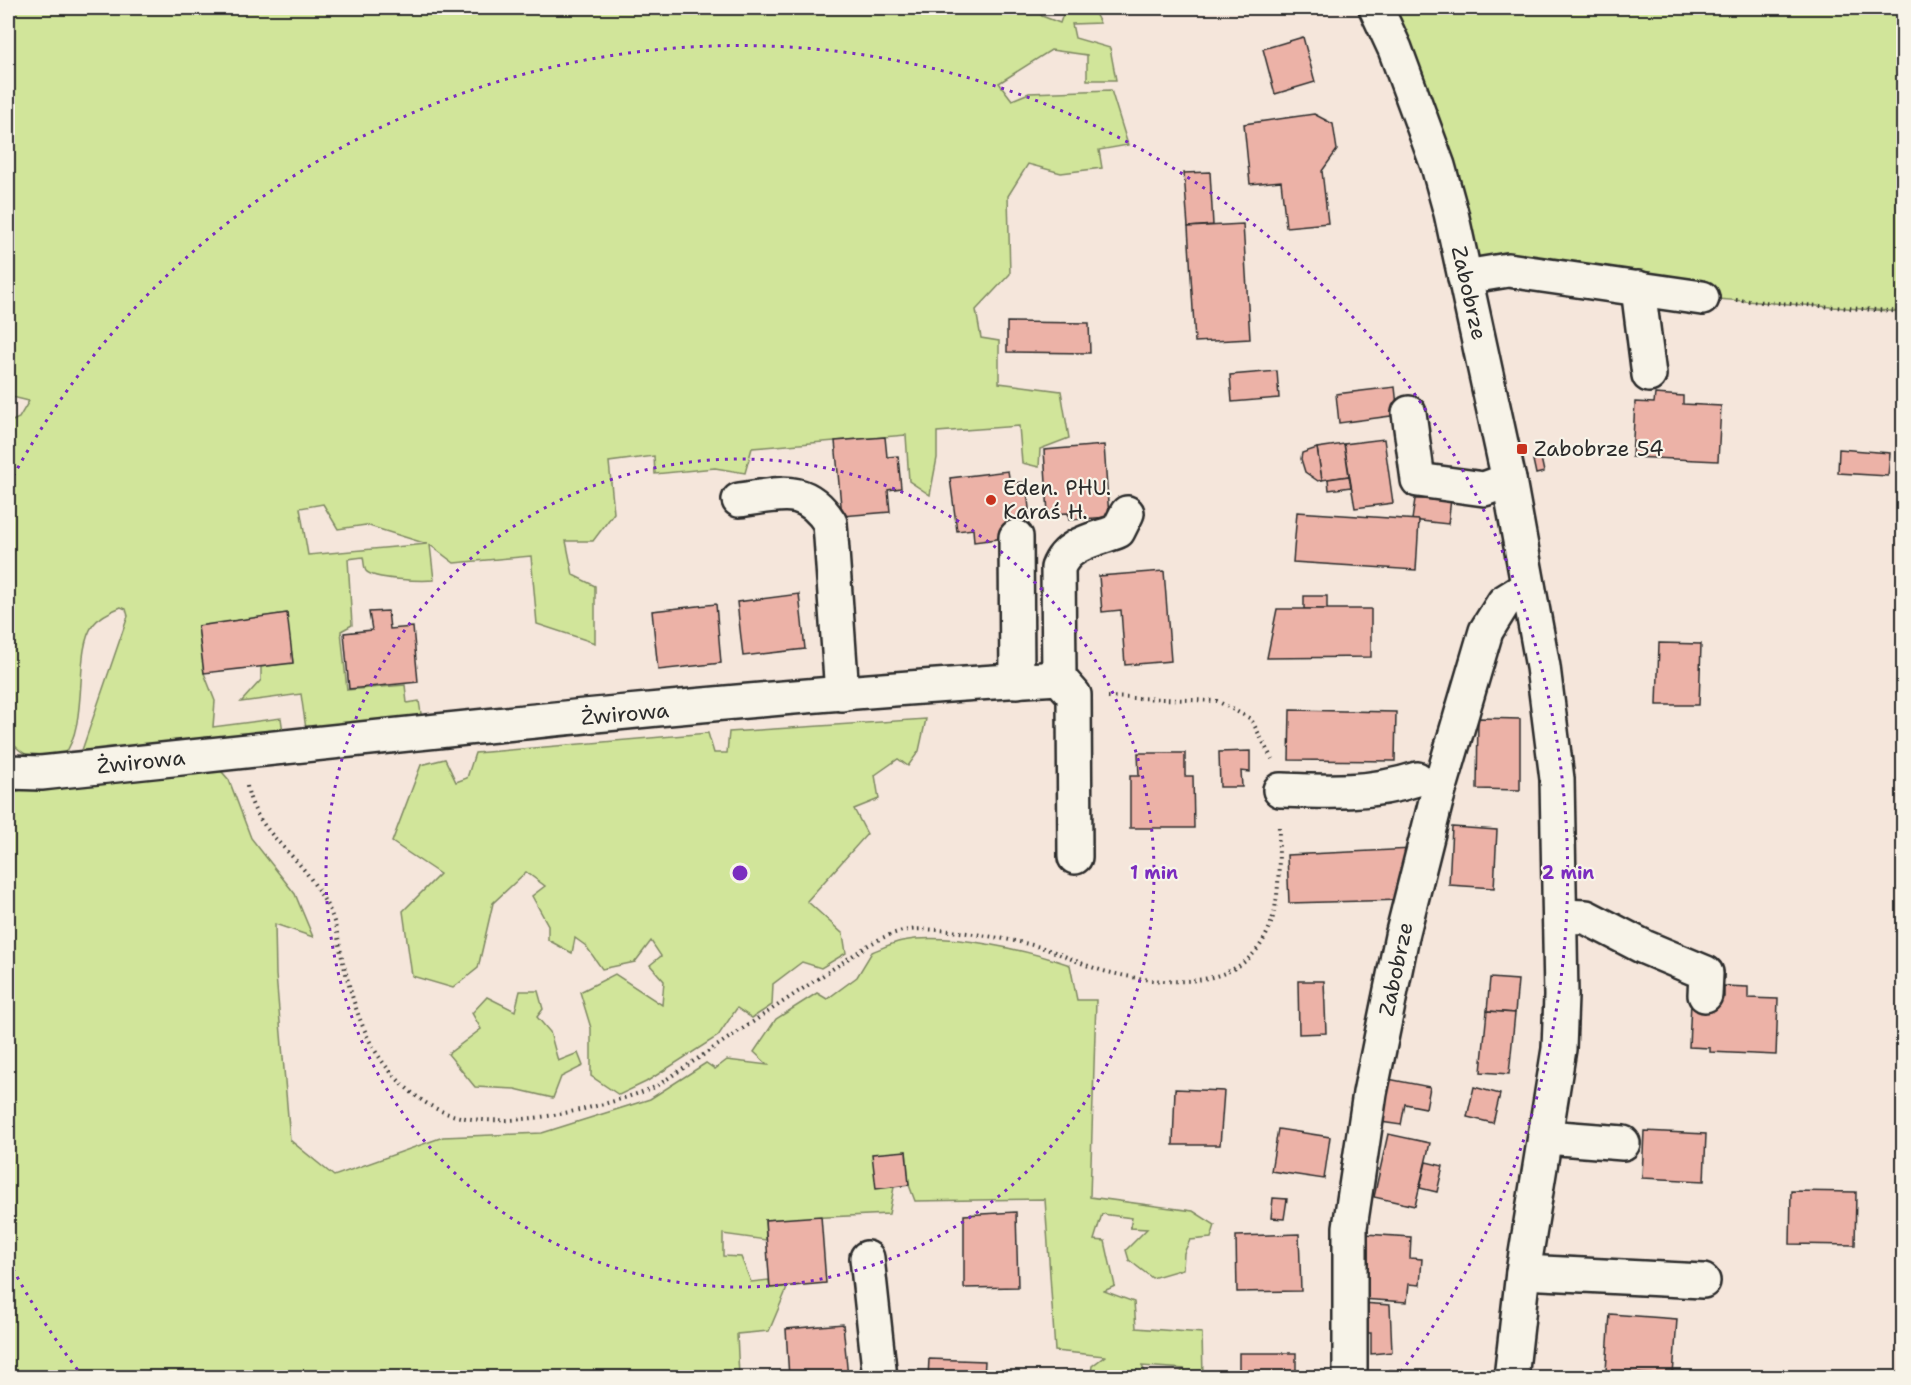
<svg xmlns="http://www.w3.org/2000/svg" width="1911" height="1385" font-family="'Shantell Sans',sans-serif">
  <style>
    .green { fill: #d1e59a; stroke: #7e8862; stroke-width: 1.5; fill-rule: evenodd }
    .building { fill: #ecb2a7; stroke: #2b2b2b; stroke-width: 1.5 }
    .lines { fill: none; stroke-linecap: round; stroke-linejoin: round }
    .minor-casing { stroke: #2b2b2b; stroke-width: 38 }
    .path { stroke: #2b2b2b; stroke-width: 4; stroke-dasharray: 1.5 4.5; stroke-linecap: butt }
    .minor { stroke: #f7f3e8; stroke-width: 33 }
    .ring { fill: none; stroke: #7b2cbf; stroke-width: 3; stroke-dasharray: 3 6 }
    .poi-dot { fill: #c8321e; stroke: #f7f3e8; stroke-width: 2 }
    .labels { text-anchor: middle; stroke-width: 4.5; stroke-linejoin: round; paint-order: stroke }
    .street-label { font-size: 21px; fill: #2b2b2b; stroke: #f7f3e8 }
    .poi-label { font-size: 21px; fill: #2b2b2b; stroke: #f7f3e8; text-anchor: start }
    .centre { fill: #7b2cbf; stroke: #f7f3e8; stroke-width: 3 }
    .ring-label { font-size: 18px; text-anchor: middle; font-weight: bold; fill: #7b2cbf; stroke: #f7f3e8; stroke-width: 4.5; stroke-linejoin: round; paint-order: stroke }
  </style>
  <rect width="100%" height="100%" fill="#f5e6db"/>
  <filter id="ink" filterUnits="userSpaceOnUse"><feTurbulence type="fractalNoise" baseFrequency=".0167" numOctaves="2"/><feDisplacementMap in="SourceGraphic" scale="12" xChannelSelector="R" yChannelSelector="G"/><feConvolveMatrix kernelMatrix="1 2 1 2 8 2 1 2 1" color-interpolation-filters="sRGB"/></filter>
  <g filter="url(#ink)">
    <g class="green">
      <path d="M8 8H1035L1042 16 1060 23 1065 9 1092 8 1100 23 1072 24 1075 38 1110 48 1116 80H1087V55L1051 50 999 83 1012 100 1029 93 1111 90 1128 145 1099 150 1102 168 1061 173 1028 164 1008 196 1010 274 976 310 981 338 999 341V383L1061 391 1069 438 1040 449 1039 467 1022 463 1019 426 937 432V458L930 495 909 481 906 435 752 448 745 473 715 468 655 474 654 456 609 462 614 513 593 541H566L573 575 595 586V643L537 624 531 556 454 563 430 545 434 580C423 581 373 580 366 571 364 568 364 561 363 557L348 559 352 625 341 631 347 690 405 685 407 703 419 701 422 720 306 729 301 694 241 702 261 680V667L293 662 286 613 198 627 204 673 215 701 213 727 281 718 283 732 80 756 128 616 126 609 121 607C111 611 100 616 93 625 73 652 90 723 63 757 34 759 28 761 8 739V423L19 418 29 401 8 396ZM323 504 338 529 366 525 427 544 308 555 300 508Z"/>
      <polygon points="1376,8 1903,8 1903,312 1702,298 1466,277"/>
      <polygon points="926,719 919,751 908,766 898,759 875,775 879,799 854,809 867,834 807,901 843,934 846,953 821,968 802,962 773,984 772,1005 752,1018 737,1008 718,1036 646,1082 619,1095 591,1076 591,1028 580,992 615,974 662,1005 664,981 650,965 661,956 651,941 635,962 602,969 586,946 575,938 572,953 548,940 548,925 532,896 545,886 526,872 493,903 478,968 453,988 412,976 403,911 440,874 392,842 421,765 445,759 456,782 467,778 475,753 708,733 714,753 727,753 729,732"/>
      <path d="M212 768 222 772 229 780 251 838 295 894 313 937 275 924 276 975 290 1140 334 1176 443 1137 542 1133 650 1099 706 1063 715 1069 727 1060 768 1065 754 1052 776 1019 817 993 827 999 857 977 872 952C882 948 892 943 902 941 948 932 1026 950 1070 965L1077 1000H1096L1090 1197 1193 1211 1215 1225 1211 1238 1190 1240 1184 1253 1183 1269 1152 1278 1129 1260 1126 1250 1147 1229 1130 1228 1132 1218 1102 1214 1094 1240 1105 1241 1115 1286 1104 1291 1134 1302 1136 1328 1202 1333 1203 1377H1177L1184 1369 1142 1366 1148 1377H1110L1109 1374 1091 1373 1092 1366 1105 1356 1055 1351 1045 1199 915 1201 909 1185 906 1151 873 1155 894 1187 889 1214 765 1220 766 1240 723 1234V1256L741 1257 751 1282 769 1280 770 1288 788 1286 769 1331 737 1334 739 1377 8 1378V795L21 790Z"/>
      <polygon points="520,991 538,991 543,1009 537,1017 550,1032 558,1061 578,1053 583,1066 561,1077 553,1098 515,1089 475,1087 448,1054 481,1029 472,1013 487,997 515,1011"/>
    </g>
    <g class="building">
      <polygon points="1303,37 1315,82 1275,94 1263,49"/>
      <polygon points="1314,114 1333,124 1337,150 1322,171 1328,223 1286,227 1281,181 1250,184 1244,124"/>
      <polygon points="1210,172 1213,225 1188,227 1184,173"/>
      <polygon points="1243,224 1250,339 1195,342 1188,227"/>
      <polygon points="1007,322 1089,323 1090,353 1007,352"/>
      <polygon points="1277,371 1279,398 1232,402 1230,375"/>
      <polygon points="1395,387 1398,415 1339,423 1336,394"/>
      <polygon points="1655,394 1683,396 1683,404 1721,406 1718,461 1632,457 1635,402 1654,403"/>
      <polygon points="885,437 887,457 898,456 901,488 888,490 890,512 842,516 835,441"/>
      <polygon points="1384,439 1393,503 1355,508 1344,444"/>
      <polygon points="1344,444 1349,476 1322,480 1317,448"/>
      <polygon points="1104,445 1109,517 1069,520 1068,513 1048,514 1044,450"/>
      <polygon points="1317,448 1322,480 1318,481 1305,472 1301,459 1302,453"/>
      <polygon points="1839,449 1890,453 1888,476 1838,473"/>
      <polygon points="1541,458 1544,472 1536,474 1533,460"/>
      <polygon points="1008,471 1010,483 1026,482 1030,517 1009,519 1012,537 974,542 973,529 957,531 950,478"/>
      <polygon points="1349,476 1351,487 1329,490 1328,479"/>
      <polygon points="1415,499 1451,499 1448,524 1412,520"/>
      <polygon points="1297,512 1419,520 1416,570 1293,562"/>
      <polygon points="1164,571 1171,661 1125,665 1121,610 1102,612 1099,576"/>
      <polygon points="799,594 805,649 743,656 737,602"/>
      <rect x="1304" y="596" width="23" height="13"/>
      <polygon points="716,604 721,663 658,670 652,611"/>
      <polygon points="1277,609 1371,609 1371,657 1267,658"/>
      <polygon points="388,611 390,629 413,627 418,682 349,689 344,633 372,630 369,612"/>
      <polygon points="287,613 293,663 204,673 198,626"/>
      <polygon points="1659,643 1701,644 1699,705 1657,705"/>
      <polygon points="1290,710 1396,712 1395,761 1289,760"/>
      <polygon points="1478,718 1520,719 1520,790 1477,789"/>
      <polygon points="1250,751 1250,772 1241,771 1242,787 1220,787 1219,752"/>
      <polygon points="1138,753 1185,753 1185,776 1193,776 1194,828 1130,828 1130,776 1139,776"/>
      <polygon points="1452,827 1497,830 1494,888 1449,885"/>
      <polygon points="1413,849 1402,900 1289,903 1287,855"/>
      <polygon points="1490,978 1518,980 1515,1013 1487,1011"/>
      <polygon points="1298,981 1324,981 1326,1033 1299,1034"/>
      <polygon points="1724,986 1748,987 1748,998 1778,999 1776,1055 1710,1052 1710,1048 1689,1047 1691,1001 1724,997"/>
      <polygon points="1487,1011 1515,1013 1509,1074 1481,1072"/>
      <polygon points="1388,1079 1430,1087 1426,1108 1405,1104 1401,1125 1381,1122"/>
      <polygon points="1474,1087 1500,1094 1493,1123 1467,1117"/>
      <polygon points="1175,1089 1224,1091 1220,1145 1173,1145"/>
      <polygon points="1278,1129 1330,1137 1324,1179 1271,1171"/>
      <polygon points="1644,1131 1706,1134 1704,1181 1642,1178"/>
      <polygon points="1388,1134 1430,1143 1415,1206 1374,1197"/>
      <polygon points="906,1151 909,1185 876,1189 872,1154"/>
      <polygon points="1426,1162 1443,1166 1437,1192 1420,1188"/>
      <polygon points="1791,1191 1856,1192 1855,1245 1790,1244"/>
      <polygon points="1273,1198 1287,1199 1284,1219 1271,1218"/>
      <polygon points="1016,1212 1018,1287 964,1288 964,1215"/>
      <polygon points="821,1216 826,1283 770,1288 765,1220"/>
      <polygon points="1299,1234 1301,1291 1237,1292 1236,1236"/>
      <polygon points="1365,1234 1411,1237 1410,1258 1422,1259 1420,1285 1409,1284 1407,1302 1361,1299"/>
      <polygon points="1362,1303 1390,1305 1392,1352 1371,1354 1371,1333 1362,1333"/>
      <polygon points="1610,1314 1677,1319 1673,1376 1606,1371"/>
      <polygon points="843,1324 848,1378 789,1378 786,1329"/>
      <rect x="1239" y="1353" width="57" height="25"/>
      <polygon points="929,1359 985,1361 984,1378 928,1378"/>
      <polygon points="1390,1370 1419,1372 1419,1378 1390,1378"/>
    </g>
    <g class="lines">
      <defs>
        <g id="minor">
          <polyline points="1376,8 1395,49 1438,166 1451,213 1509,480 1543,667 1557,779 1561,996 1559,1049 1523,1272 1511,1378"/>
          <polyline points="1465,277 1508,270 1702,298"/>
          <polyline points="1638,288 1649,375"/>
          <polyline points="1409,413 1418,480 1484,489 1509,480"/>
          <path d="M739 500C779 495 805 483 830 523L842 694"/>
          <polyline points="1016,537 1017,681"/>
          <path d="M1059 678 1058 568C1067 543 1095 540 1118 531L1127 513"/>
          <path d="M8 772 41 773C380 737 719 698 1059 678L1074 695 1075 857"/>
          <path d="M1280 790C1328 792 1371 794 1417 779"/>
          <polyline points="1560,916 1586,917 1644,947 1706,973 1705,995"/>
          <polyline points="1546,1137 1623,1143"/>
          <polyline points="867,1258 880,1378"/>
          <polyline points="1523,1272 1703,1281"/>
          <polyline points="1350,1378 1350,1227 1370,1093 1402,936 1436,801 1486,631 1504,602 1528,587"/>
        </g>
      </defs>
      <use href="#minor" class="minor-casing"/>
      <g class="path">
        <polyline points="1736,300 1904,312"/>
        <polyline points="1108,697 1217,701 1251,719 1272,759"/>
        <path d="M247 786C253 823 283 844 305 871 314 883 322 896 329 909 337 925 339 945 343 962 349 985 355 1010 365 1031 378 1064 413 1101 446 1113 501 1133 603 1108 655 1087L867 946C881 938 893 932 909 930 935 926 1013 939 1040 947 1064 954 1087 968 1112 973 1167 986 1242 991 1268 931 1282 899 1278 857 1279 823"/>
      </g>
      <use href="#minor" class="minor"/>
    </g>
  </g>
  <g class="ring">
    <circle cx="740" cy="873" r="414"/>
    <path d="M83 1377A828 828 0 0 1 9 1262M9 484A828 828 0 1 1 1397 1377"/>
  </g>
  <g class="poi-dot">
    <rect x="1516" y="443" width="12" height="12" rx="3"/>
    <circle cx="991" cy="500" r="6"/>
  </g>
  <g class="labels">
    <g class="street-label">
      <text transform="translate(1469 293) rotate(77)" y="7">Zabobrze</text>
      <text transform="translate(625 714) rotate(-5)" y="7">Żwirowa</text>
      <text transform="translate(141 762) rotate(-6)" y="7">Żwirowa</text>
      <text transform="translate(1396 969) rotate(-78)" y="7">Zabobrze</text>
    </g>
    <g class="poi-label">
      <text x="1534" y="456">Zabobrze 54</text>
      <text x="1003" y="495">Eden. PHU.<tspan x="1003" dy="24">Karaś H.</tspan></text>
    </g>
  </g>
  <circle cx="740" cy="873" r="9" class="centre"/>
  <g class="ring-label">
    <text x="1154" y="879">1 min</text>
    <text x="1568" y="879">2 min</text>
  </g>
  <rect width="1911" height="1385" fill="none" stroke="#f7f3e8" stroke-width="30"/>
  <rect x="15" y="15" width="1881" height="1355" fill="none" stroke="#2b2b2b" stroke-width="2" filter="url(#ink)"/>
</svg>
